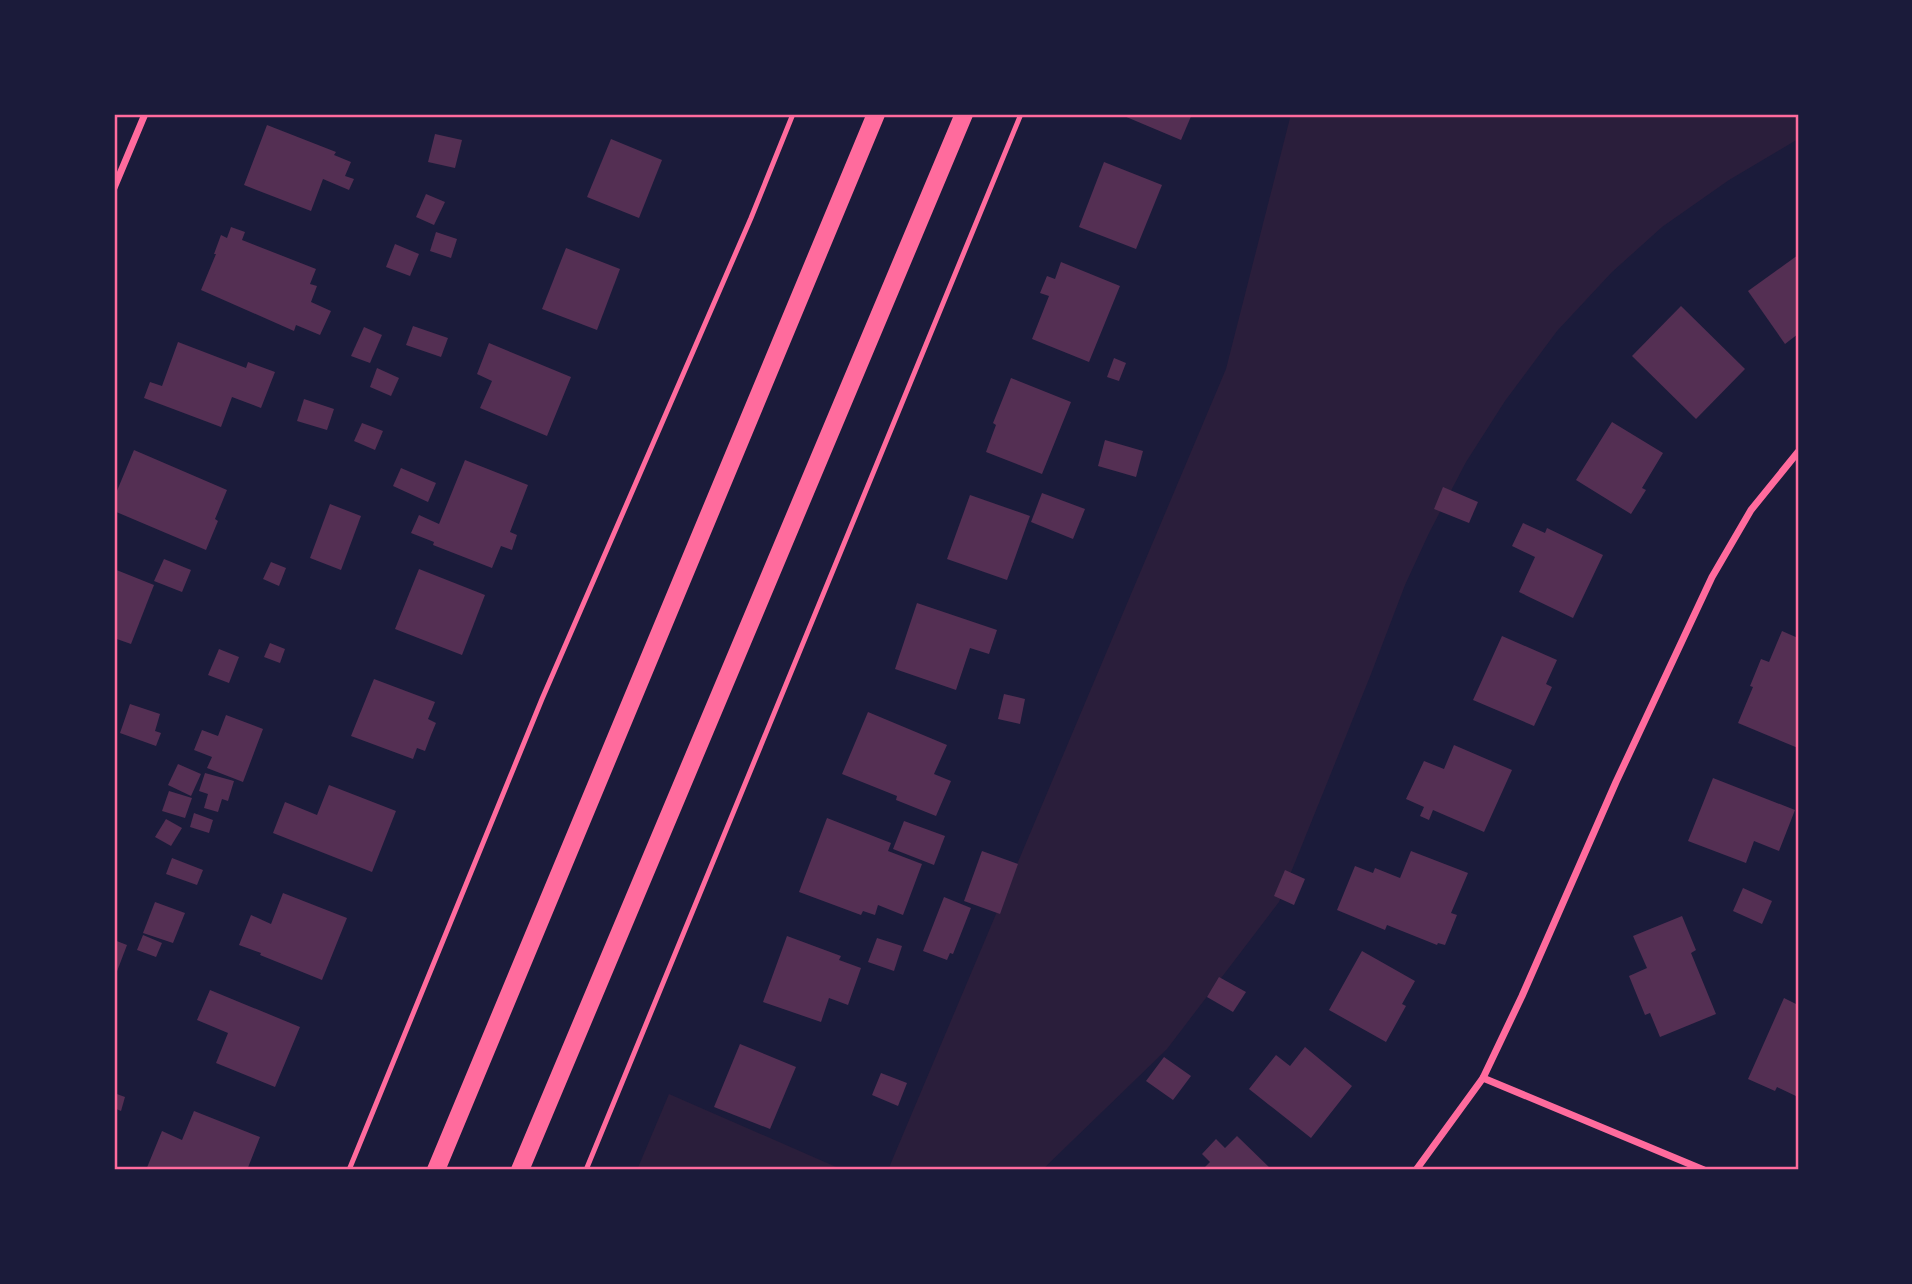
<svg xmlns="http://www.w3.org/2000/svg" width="1912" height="1284" font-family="'Fira Sans Condensed',sans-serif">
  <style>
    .green { fill: #2a1e3b }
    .building { fill: #542f53 }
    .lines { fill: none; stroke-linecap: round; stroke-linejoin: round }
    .service { stroke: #ff6b9d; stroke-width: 5 }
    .minor { stroke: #ff6b9d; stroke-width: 7 }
    .primary { stroke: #ff6b9d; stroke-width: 18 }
    .neatline { fill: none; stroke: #ff6b9d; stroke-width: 2.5 }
  </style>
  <rect width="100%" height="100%" fill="#1b1b3a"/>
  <g class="green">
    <polygon points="1291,114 1798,114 1798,139 1729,180 1662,227 1612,272 1557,331 1505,401 1466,462 1429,533 1405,585 1371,674 1279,902 1167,1049 1042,1170 888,1170 1226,369"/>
    <polygon points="669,1094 843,1170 637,1170"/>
  </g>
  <g class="building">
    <polygon points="1125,114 1192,114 1181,140 1124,116"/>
    <polygon points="267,125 336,152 334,155 351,162 345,176 354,179 349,190 323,179 311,211 244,185"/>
    <polygon points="435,134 462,140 455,168 428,162"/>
    <polygon points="611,139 662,160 639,218 587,197"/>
    <polygon points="1104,162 1162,185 1136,249 1079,227"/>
    <polygon points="426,194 445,202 434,225 416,217"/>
    <polygon points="231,227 245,232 242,240 316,269 310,284 317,286 311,302 331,311 320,335 296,325 294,331 201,290 216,254 214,254 221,235 227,238"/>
    <polygon points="436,232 457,239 451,258 430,251"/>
    <polygon points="395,244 419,254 410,276 386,267"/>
    <polygon points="566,248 620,269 597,330 542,309"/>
    <polygon points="1798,255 1798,334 1785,344 1748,291"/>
    <polygon points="1061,262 1120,286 1089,362 1032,339 1049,296 1040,293 1047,276 1055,279"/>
    <polygon points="1681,306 1745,369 1696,419 1632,356"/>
    <polygon points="413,326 448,338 441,357 406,345"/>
    <polygon points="364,327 382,335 370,363 351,356"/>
    <polygon points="178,342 246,368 248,362 275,372 261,408 232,397 221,427 144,398 150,382 162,386"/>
    <polygon points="489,343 571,377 547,436 480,408 492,381 477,374"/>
    <polygon points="1114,358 1126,363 1119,381 1107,377"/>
    <polygon points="377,368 399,378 391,396 370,387"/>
    <polygon points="1011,378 1071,402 1042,474 986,452 996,425 993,423"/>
    <polygon points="304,399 334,409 327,430 297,421"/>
    <polygon points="1612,422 1663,453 1642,488 1646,490 1631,514 1576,480"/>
    <polygon points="362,423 383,431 375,450 354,441"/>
    <polygon points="1105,440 1143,451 1136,477 1098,466"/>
    <polygon points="134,450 227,490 215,519 218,521 206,550 114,511 114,498"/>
    <polygon points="465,460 528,485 510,532 517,535 512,550 501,546 492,568 433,545 434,542 411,533 419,515 439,524"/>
    <polygon points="401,468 436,483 428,502 393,486"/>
    <polygon points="1443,487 1478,502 1469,523 1434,509"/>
    <polygon points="1042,493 1085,509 1073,539 1031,522"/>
    <polygon points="970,495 1030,516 1007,580 947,559"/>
    <polygon points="330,504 361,516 341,570 310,558"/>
    <polygon points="1523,523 1545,533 1547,528 1603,555 1573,618 1519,592 1535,557 1512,546"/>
    <polygon points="164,559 191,570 182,592 154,581"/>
    <polygon points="271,562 286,568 279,586 263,579"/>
    <polygon points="114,569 154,585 131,644 114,638"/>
    <polygon points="419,569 485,595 462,655 395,629"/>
    <polygon points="917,603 997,630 989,654 970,648 956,690 895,669"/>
    <polygon points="1782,631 1798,638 1798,748 1738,723 1753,687 1750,686 1761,659 1769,662"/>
    <polygon points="1502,636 1557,660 1546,684 1552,687 1534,726 1473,700"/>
    <polygon points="270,643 285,649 280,663 264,657"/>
    <polygon points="219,649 239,657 229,683 208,675"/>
    <polygon points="374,679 435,702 428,719 436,723 431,735 425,751 417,748 413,759 351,736"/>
    <polygon points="1004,694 1025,699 1020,724 998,719"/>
    <polygon points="130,704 160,714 155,731 161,733 156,746 120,733"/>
    <polygon points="868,712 947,745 934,774 951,781 936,816 896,800 897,796 842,774"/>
    <polygon points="226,715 263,729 243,782 207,768 212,757 194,750 202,730 218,736"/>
    <polygon points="1454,745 1512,770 1484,832 1433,810 1429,820 1420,816 1424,807 1406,799 1424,761 1444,769"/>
    <polygon points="178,764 201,774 191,796 168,785"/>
    <polygon points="205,773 234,781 228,801 222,799 218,812 204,808 208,794 199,791"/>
    <polygon points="1713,778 1795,810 1779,851 1754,841 1746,863 1688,841"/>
    <polygon points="329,785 396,811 372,872 273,833 285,802 317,815"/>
    <polygon points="169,791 192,798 185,818 162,811"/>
    <polygon points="194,813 213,820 209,833 190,827"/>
    <polygon points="827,818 891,843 888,851 922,864 903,915 878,905 875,915 863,911 861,915 799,892"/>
    <polygon points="166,819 182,828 171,846 155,837"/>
    <polygon points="904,821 945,836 934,865 893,849"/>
    <polygon points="982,851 1018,864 1000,914 964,901"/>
    <polygon points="1411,851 1468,873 1451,913 1457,915 1445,945 1438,943 1437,945 1387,925 1385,930 1337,910 1355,866 1373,873 1375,868 1400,878"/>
    <polygon points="172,858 203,870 197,885 166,874"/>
    <polygon points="1285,870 1305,879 1294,905 1274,896"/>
    <polygon points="1743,888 1772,901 1762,924 1733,911"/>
    <polygon points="283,893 347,918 322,980 260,955 261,953 239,945 251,915 271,924"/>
    <polygon points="944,897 971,908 953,954 950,953 947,960 923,951"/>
    <polygon points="155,902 185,913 173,943 143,933"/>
    <polygon points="1682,916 1696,950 1691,953 1716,1014 1660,1037 1650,1013 1645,1015 1629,976 1647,968 1633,936"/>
    <polygon points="143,935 162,943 156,957 137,950"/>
    <polygon points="787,936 841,956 839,960 861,968 848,1005 829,998 821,1022 763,1002"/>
    <polygon points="877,938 902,946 894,971 868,962"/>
    <polygon points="114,940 127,945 116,974 114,973"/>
    <polygon points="1362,951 1415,981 1402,1004 1406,1006 1386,1042 1329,1010"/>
    <polygon points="1219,977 1246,992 1233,1012 1207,997"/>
    <polygon points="210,990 300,1027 275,1087 216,1063 228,1033 197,1020"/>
    <polygon points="1784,998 1798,1005 1798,1097 1777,1087 1775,1091 1748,1079"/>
    <polygon points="740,1044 796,1067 770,1129 714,1107"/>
    <polygon points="1305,1047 1352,1086 1311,1138 1249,1089 1276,1055 1290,1066"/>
    <polygon points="1164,1057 1191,1076 1173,1100 1146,1081"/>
    <polygon points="881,1073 907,1083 898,1106 872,1095"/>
    <polygon points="114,1093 125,1097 121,1111 114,1108"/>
    <polygon points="194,1111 260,1137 247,1170 146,1170 162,1131 182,1140"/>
    <polygon points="1237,1136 1272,1170 1202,1170 1210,1162 1202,1154 1216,1139 1225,1148"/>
  </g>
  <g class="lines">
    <g class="service">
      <polyline points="349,1170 542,699 751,218 793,114"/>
      <polyline points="586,1170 1021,114"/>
    </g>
    <g class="minor">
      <polyline points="114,188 145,114"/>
      <polyline points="1483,1078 1704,1170"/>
      <polyline points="1416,1170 1483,1078 1522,996 1616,782 1712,577 1751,510 1798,452"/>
    </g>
    <g class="primary">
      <polyline points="436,1170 876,114"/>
      <polyline points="520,1170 964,114"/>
    </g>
  </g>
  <rect width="1912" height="1284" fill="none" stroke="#1b1b3a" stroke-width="231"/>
  <rect x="116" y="116" width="1681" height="1052" class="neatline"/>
</svg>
